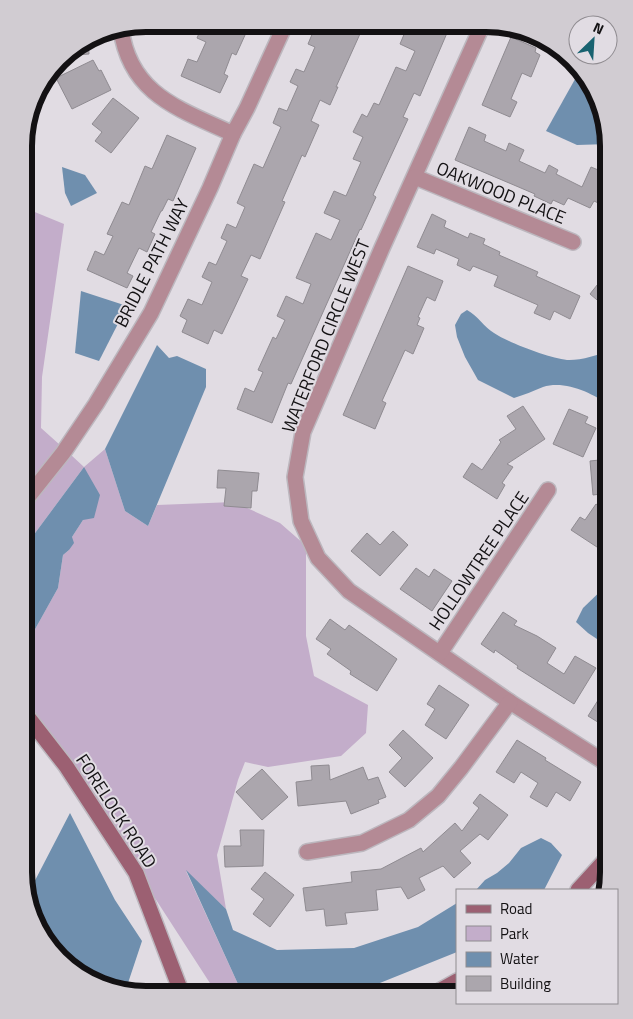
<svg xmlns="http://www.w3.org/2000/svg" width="633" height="1019" font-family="'Titillium Web',sans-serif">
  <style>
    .green { fill: #c3adca }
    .water { fill: #6f8fae }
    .building { fill: #aba6ad; stroke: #8f8b91 }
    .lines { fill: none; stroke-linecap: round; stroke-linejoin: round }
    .street-casing { stroke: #bcb7be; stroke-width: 18 }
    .secondary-casing { stroke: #bcb7be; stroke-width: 18 }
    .street { stroke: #b48a95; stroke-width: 15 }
    .secondary { stroke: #9c6072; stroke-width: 15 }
    .labels { text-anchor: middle; stroke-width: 4; stroke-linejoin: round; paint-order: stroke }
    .street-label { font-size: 18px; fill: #131113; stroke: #e1dce3 }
    .rim { fill: none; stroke: #131113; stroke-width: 6 }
  </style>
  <rect width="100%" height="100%" fill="#e1dce3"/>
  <g class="green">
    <polygon points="25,208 64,224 42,377 41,428 60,445 24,491"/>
    <polygon points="105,449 125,511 148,526 157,505 234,502 280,523 304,544 306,550 306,636 314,676 368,705 366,733 341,756 268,767 245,762 238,780 217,855 226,909 186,871 243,995 217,994 151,892 143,869 72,761 24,700 24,649 58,588 63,555 69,550 72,537 83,520 84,467 24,548 24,513 70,454 84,467"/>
  </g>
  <g class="water">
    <polygon points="579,72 600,100 609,144 577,145 546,131"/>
    <polygon points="25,130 29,210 25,208"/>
    <polygon points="62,167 85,175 97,193 71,206 65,193"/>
    <polygon points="81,291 127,306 99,361 75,353"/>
    <path d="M467 310C478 316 484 327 494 333 509 343 549 358 567 360 578 361 600 355 609 350V405C592 393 565 380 543 387 533 391 524 395 514 398L478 380 465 357 457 337 455 325 461 314Z"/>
    <polygon points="157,345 169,358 177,356 206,369 206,387 148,526 125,511 105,449"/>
    <polygon points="84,467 100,495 94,518 83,520 72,537 74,543 69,550 63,555 58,588 24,649 24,548"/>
    <polygon points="609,583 609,647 588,633 576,622 583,608"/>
    <polygon points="70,813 115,900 142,941 125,992 71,970 33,919 28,894"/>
    <polygon points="541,838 551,843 562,855 544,890 476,890 485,880 497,873 509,863 521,848"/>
    <polygon points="186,870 226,909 233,930 277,950 354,948 418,927 457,903 457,952 350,995 243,995"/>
  </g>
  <g class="building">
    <polygon points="203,24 250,24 236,55 232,53 224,74 228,76 220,93 181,76 188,59 197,62 206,42 197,38"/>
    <polygon points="316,25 364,25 336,87 338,87 330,105 320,100 311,121 319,125 305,157 302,155 282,201 285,202 260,259 251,255 241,276 248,279 233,311 222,334 214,330 208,344 182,332 187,320 180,316 188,299 202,305 212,282 202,277 209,262 216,265 227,241 221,238 227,224 236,228 245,207 237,203 254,164 263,168 281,127 273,123 279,108 287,111 298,86 290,82 296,69 304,72 315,47 308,44"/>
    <polygon points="408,25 450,26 420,96 414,93 403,117 408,119 373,195 376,197 361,230 360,229 291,384 288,383 272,423 237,409 245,388 254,392 263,372 258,370 273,337 276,339 285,320 277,316 286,296 303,304 311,284 296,278 316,233 331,240 340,220 324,213 334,191 346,196 361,162 353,159 363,137 353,132 362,114 367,117 374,103 379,105 396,67 406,71 415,51 400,44"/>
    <polygon points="511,37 536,48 535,52 540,55 531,77 522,73 511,99 517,102 510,117 482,105"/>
    <polygon points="88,40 89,54 64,56 65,54"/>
    <polygon points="93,60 99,71 101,70 111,90 72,109 56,78"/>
    <polygon points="113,98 139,118 111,153 95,141 102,132 92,124"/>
    <polygon points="469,127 486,135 484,141 506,151 509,143 524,150 519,161 545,173 549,165 558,170 556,174 582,187 591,167 608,174 605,180 609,182 609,208 594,201 590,208 568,198 564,205 553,200 551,204 534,196 535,194 455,160"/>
    <polygon points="167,135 196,148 173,201 168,199 162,211 161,211 151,232 155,234 147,252 139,248 127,273 133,276 127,288 87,270 95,251 104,255 113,236 107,234 122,202 129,205 145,166 152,169"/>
    <polygon points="432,214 446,221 444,227 468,238 470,233 485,239 483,244 500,252 499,255 538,272 536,276 580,296 570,319 554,311 550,320 534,313 538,305 494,286 498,276 473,266 470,271 457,265 459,259 436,249 434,254 417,247"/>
    <polygon points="408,266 443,281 435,301 427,297 418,317 420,318 417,325 424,328 413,354 405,350 382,401 386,403 375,429 343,415"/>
    <polygon points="609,270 609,310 590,294"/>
    <polygon points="523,406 545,439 507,464 513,467 502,483 505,485 497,499 463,477 472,463 482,470 501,442 499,440 516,429 507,416"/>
    <polygon points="569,409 588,417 585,423 596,428 583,457 553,444"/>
    <polygon points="609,459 609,493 593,495 590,461"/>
    <polygon points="218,470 259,473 257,491 252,491 251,508 224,506 226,488 217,488"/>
    <polygon points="596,504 609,513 609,534 600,549 571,530 580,517 585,520"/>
    <polygon points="393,531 408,545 380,576 351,551 367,533 380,545"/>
    <polygon points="416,568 429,577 434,569 452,581 432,611 400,589"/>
    <polygon points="503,612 517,621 514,625 537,636 556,648 547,663 564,674 575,656 596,668 574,704 517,668 518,666 495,650 494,653 481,644"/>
    <polygon points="330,619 345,630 349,625 397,659 377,691 350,674 351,671 327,654 331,649 316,639"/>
    <polygon points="609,683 609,729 588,716"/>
    <polygon points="439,685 469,705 446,739 425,725 435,709 427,704"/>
    <polygon points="403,730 433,758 405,787 389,772 402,758 389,745"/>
    <polygon points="517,740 546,758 545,760 581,782 570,801 556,792 547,807 530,797 538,783 521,772 514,783 496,772"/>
    <polygon points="329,765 330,780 363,767 368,780 378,777 386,797 378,800 379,803 351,814 346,801 298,806 296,782 312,780 311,766"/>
    <polygon points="262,769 288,797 262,820 236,792"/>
    <polygon points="480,794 508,815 488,840 480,834 460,851 471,863 454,878 443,866 419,878 425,890 408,899 401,887 376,890 378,910 345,913 347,924 326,926 324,909 306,911 303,888 352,882 351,872 381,869 421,848 423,852 455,823 462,831 479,808 473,803"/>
    <polygon points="240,830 264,830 263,866 225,867 224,846 241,846"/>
    <polygon points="265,872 294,895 270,927 253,914 264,899 251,889"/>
  </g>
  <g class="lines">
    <defs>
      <g id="street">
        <polyline points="482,26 382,248 303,432 295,477 301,521 318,558 349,591 510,702 609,765"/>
        <path d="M121 29C130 95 180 109 233 134"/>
        <polyline points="415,177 573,242"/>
        <polyline points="24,502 63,453 96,404 151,313 210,188 233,134 247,108 285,25"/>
        <polyline points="440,653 548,490"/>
        <polyline points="307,852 362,843 409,820 438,796 461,768 510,702"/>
      </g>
      <g id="secondary">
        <polyline points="24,712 66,766 136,873 182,994"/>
        <polyline points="578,890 609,856"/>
        <polyline points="432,995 457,981"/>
      </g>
    </defs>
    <use href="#street" class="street-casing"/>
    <use href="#secondary" class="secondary-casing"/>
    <use href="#street" class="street"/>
    <use href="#secondary" class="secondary"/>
  </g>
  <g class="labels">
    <g class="street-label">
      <text transform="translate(501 193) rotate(22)" y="6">OAKWOOD PLACE</text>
      <text transform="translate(152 263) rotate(-63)" y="6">BRIDLE PATH WAY</text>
      <text transform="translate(326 336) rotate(-68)" y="6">WATERFORD CIRCLE WEST</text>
      <text transform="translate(479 561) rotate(-56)" y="6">HOLLOWTREE PLACE</text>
      <text transform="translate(116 811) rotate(57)" y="6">FORELOCK ROAD</text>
    </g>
  </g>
  <path d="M0 0H633V1019H0ZM146 32H486A114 114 0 0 1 600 146V872A114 114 0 0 1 486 986H146A114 114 0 0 1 32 872V146A114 114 0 0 1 146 32Z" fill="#d1ccd2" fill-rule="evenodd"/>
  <path class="rim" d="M146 32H486A114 114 0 0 1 600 146V872A114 114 0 0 1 486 986H146A114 114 0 0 1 32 872V146A114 114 0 0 1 146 32Z"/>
  <rect x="456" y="889" width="162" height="115" fill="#e1dce3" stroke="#8f8b90"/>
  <rect x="466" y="905" width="25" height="8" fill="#9c6072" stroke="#8f8b90"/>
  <text x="500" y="914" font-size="15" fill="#131113">Road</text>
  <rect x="466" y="926" width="25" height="15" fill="#c3adca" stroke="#8f8b90"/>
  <text x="500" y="939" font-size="15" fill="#131113">Park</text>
  <rect x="466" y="952" width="25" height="15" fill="#6f8fae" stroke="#8f8b90"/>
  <text x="500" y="964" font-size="15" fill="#131113">Water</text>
  <rect x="466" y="976" width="25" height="15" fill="#aba6ad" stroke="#8f8b90"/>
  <text x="500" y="989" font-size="15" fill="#131113">Building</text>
  <g transform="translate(593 40) rotate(25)"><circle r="24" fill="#e1dce3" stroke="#8f8b90"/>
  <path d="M0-4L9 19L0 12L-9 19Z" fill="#186270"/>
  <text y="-8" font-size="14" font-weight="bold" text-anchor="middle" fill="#131113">N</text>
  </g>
</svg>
